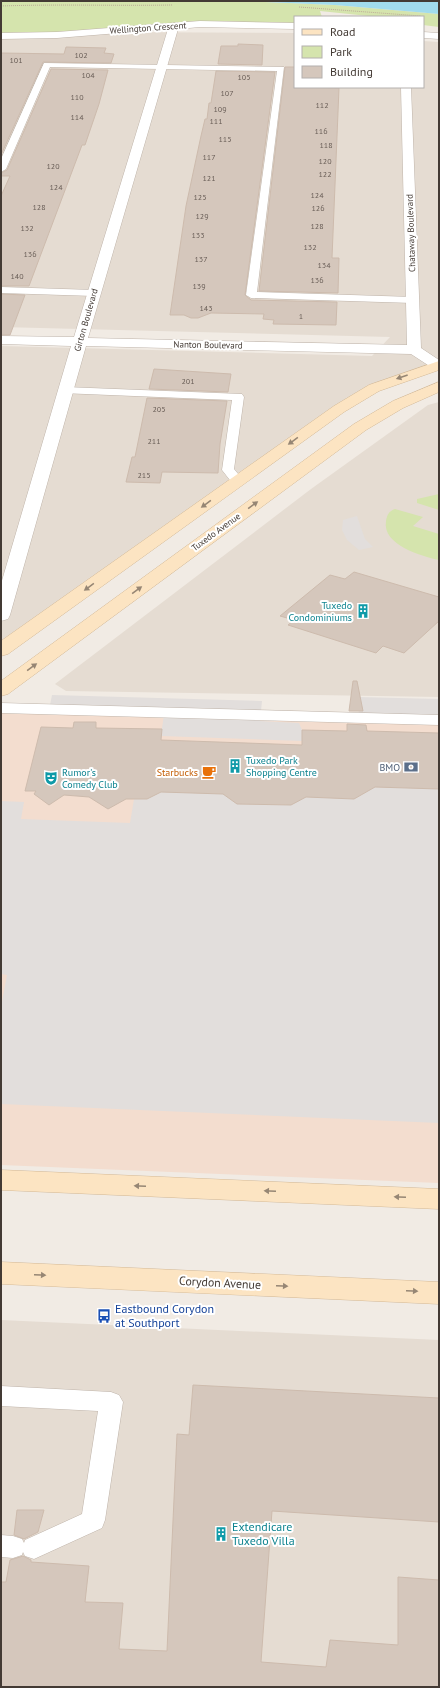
<svg xmlns="http://www.w3.org/2000/svg" width="440" height="1688" font-family="'PT Sans',sans-serif">
  <style>
    .residential { fill: #e5dcd2 }
    .commercial { fill: #f3ddcf }
    .green { fill: #d5e4ad }
    .parking { fill: #e2dedc }
    .water { fill: #a1dbed }
    .building { fill: #d5c7bc; stroke: #cdbbad }
    .lines { fill: none; stroke-linecap: round; stroke-linejoin: round }
    .lane-casing { stroke: #bfb4aa; stroke-width: 1 }
    .street-casing { stroke: #bfb4aa; stroke-width: 1 }
    .secondary-casing { stroke: #d3b997; stroke-width: 1 }
    .path { stroke: #bdaa98; stroke-width: 1; stroke-dasharray: 1 1; stroke-linecap: butt }
    .lane { fill: #fff; fill-rule: evenodd }
    .street { fill: #fff; fill-rule: evenodd }
    .secondary { fill: #fce4c2; fill-rule: evenodd }
    .oneway { fill: #968674 }
    .labels { text-anchor: middle; stroke-width: 4; stroke-linejoin: round; paint-order: stroke }
    .number-label { font-size: 8px; fill: #685d56 }
    .far-street-label { font-size: 9px; fill: #433a34; stroke: #fff }
    .culture-label { font-size: 10px; fill: #0d838f; stroke: #fff; text-anchor: start }
    .service-label { font-size: 10px; fill: #4e5e75; stroke: #fff; text-anchor: end }
    .food-label { font-size: 10px; fill: #c56008; stroke: #fff; text-anchor: end }
    .near-street-label { font-size: 12px; fill: #433a34; stroke: #fff }
    .near-transit-label { font-size: 12px; fill: #164399; stroke: #fff; text-anchor: start }
    .near-culture-label { font-size: 12px; fill: #0d838f; stroke: #fff; text-anchor: start }
  </style>
  <rect width="100%" height="100%" fill="#f1ebe4"/>
  <g class="residential">
    <polygon points="97,32 295,33 295,87 423,87 423,41 439,42 439,365 374,388 1,650 1,346 372,356 390,337 1,327 1,36"/>
    <polygon points="439,402 439,697 66,691 55,684 311,489 428,405"/>
    <polygon points="1,1320 439,1340 439,1687 1,1687"/>
  </g>
  <polygon class="commercial" points="1,708 439,720 439,1183 1,1165"/>
  <g class="green">
    <polygon points="245,1 335,5 439,14 439,27 423,25 423,17 378,17 320,11 322,17 295,17 295,26 242,24 1,36 1,2"/>
    <polygon points="439,494 439,510 417,503 417,499"/>
    <path d="M395 509 423 517 413 526 439 534V560C421 556 382 545 386 521 387 515 389 511 395 509Z"/>
  </g>
  <g class="parking">
    <polygon points="357,516 365,539 373,547 359,550 347,540 342,530 343,520"/>
    <polygon points="52,695 262,701 260,721 299,723 302,730 302,741 161,736 164,714 49,710"/>
    <polygon points="358,697 439,699 439,720 359,717"/>
    <polygon points="375,787 439,789 439,1123 1,1104 1,1007 7,975 1,974 1,801 24,802 21,819 130,823 134,799 147,799 161,792 223,794 237,804 291,805 306,797 354,799"/>
  </g>
  <polygon class="water" points="245,1 439,1 439,14 335,5"/>
  <g class="building">
    <polygon points="238,44 263,45 262,65 218,64 221,46 238,46"/>
    <polygon points="66,47 106,48 104,53 114,54 111,63 43,62 1,155 1,53 64,54"/>
    <polygon points="285,67 295,67 295,87 339,88 332,258 339,258 338,293 259,291"/>
    <polygon points="51,69 108,70 99,104 85,145 82,145 29,286 1,286 1,196 10,176 1,176 1,173 7,170"/>
    <polygon points="216,71 275,72 245,295 251,300 337,302 336,325 273,324 274,320 263,319 264,314 211,313 198,318 191,318 184,315 170,315 186,206 201,136 205,119 207,119 209,103 211,103"/>
    <polygon points="1,294 25,295 10,335 1,335"/>
    <polygon points="154,369 231,374 228,392 149,389"/>
    <polygon points="147,398 227,401 220,444 218,473 162,472 160,483 126,482 132,457 135,457"/>
    <polygon points="354,572 439,597 439,621 404,653 383,646 376,653 288,625 294,620 280,616 330,575 345,579"/>
    <polygon points="353,681 357,681 363,711 349,711"/>
    <polygon points="74,722 96,722 96,728 162,729 161,740 302,745 302,730 347,731 347,724 366,725 367,731 439,733 439,789 375,787 354,799 306,797 291,805 237,804 223,794 161,792 147,799 126,799 108,809 89,797 64,795 49,805 34,794 36,791 25,791 41,727 73,728"/>
    <polygon points="193,1385 439,1398 439,1522 272,1511 261,1662 326,1667 330,1640 398,1645 398,1577 439,1580 439,1687 1,1687 1,1582 6,1582 10,1560 23,1556 31,1560 31,1562 89,1566 85,1602 123,1603 119,1649 167,1651 177,1434 189,1435"/>
    <polygon points="17,1510 44,1510 38,1532 24,1539 14,1535"/>
  </g>
  <g class="lines">
    <defs>
      <g id="lane">
        <polygon points="44,63 284,67 257,292 413,297 418,300 413,303 251,298 246,295 277,71 50,67 6,169 1,172 1,159"/>
        <polygon points="1,287 94,290 99,293 94,296 1,293"/>
        <polygon points="65,387 242,394 244,397 234,469 244,481 238,485 233,484 222,470 232,400 61,393 59,391"/>
        <polygon points="1,703 439,715 439,725 1,713"/>
        <polygon points="1,1386 111,1392 119,1395 123,1402 105,1520 102,1528 34,1559 25,1556 23,1552 22,1555 13,1558 1,1557 1,1535 13,1536 22,1539 24,1543 25,1540 82,1514 98,1411 1,1406"/>
      </g>
      <g id="street">
        <polygon points="200,21 295,23 295,29 200,27 178,29 88,338 407,345 401,87 411,87 421,348 439,360 439,370 434,369 411,354 86,346 10,615 8,619 1,621 1,584 71,346 1,344 1,336 74,337 168,29 57,38 1,39 1,33 57,32"/>
        <polygon points="423,32 439,33 439,39 423,38"/>
      </g>
      <g id="secondary">
        <polygon points="439,361 439,370 379,391 344,412 8,654 1,656 1,641 334,406 369,385"/>
        <polygon points="439,382 439,392 403,408 366,430 8,694 1,696 1,681 354,424 393,401"/>
        <polygon points="1,1170 439,1189 439,1209 1,1190"/>
        <polygon points="1,1262 439,1282 439,1304 1,1284"/>
      </g>
    </defs>
    <use href="#lane" class="lane-casing"/>
    <use href="#street" class="street-casing"/>
    <use href="#secondary" class="secondary-casing"/>
    <g class="path">
      <path d="M1 6C58 4 115 6 172 5"/>
      <polyline points="299,7 421,16"/>
    </g>
    <use href="#lane" class="lane"/>
    <use href="#street" class="street"/>
    <use href="#secondary" class="secondary"/>
  </g>
  <defs><path id="oneway-solid" d="M-6-.8H1V-3.2L6.5 0L1 3.2V.8H-6Z"/></defs>
  <g class="oneway">
    <use href="#oneway-solid" transform="translate(402 377) rotate(161)"/>
    <use href="#oneway-solid" transform="translate(293 441) rotate(144)"/>
    <use href="#oneway-solid" transform="translate(206 504) rotate(144)"/>
    <use href="#oneway-solid" transform="translate(253 505) rotate(-36)"/>
    <use href="#oneway-solid" transform="translate(89 587) rotate(144)"/>
    <use href="#oneway-solid" transform="translate(137 590) rotate(-36)"/>
    <use href="#oneway-solid" transform="translate(32 667) rotate(-36)"/>
    <use href="#oneway-solid" transform="translate(140 1186) rotate(-178)"/>
    <use href="#oneway-solid" transform="translate(270 1191) rotate(-178)"/>
    <use href="#oneway-solid" transform="translate(400 1197) rotate(-178)"/>
    <use href="#oneway-solid" transform="translate(40 1275) rotate(3)"/>
    <use href="#oneway-solid" transform="translate(282 1286) rotate(3)"/>
    <use href="#oneway-solid" transform="translate(412 1291) rotate(3)"/>
  </g>
  <defs>
    <symbol id="building-bare" viewBox="-9 -9 18 18"><path d="M-4-6H4V6H1V3H-1V6H-4ZM-2.5-4.3h1.7v1.8h-1.7ZM.8-4.3h1.7v1.8H.8ZM-2.5-1h1.7V.8h-1.7ZM.8-1h1.7V.8H.8Z" fill="#0f9aa8" stroke="#fff" stroke-width="2.5" paint-order="stroke"/></symbol>
    <symbol id="bank-bare" viewBox="-9 -9 18 18"><path d="M-6-4H6V4H-6ZM0-2.3a2.3 2.3 0 1 0 0 4.6a2.3 2.3 0 1 0 0-4.6Z" fill="#5c6f8a" stroke="#fff" stroke-width="2.5" paint-order="stroke"/></symbol>
    <symbol id="cafe-bare" viewBox="-9 -9 18 18"><path d="M-5.5-4.5H6V0H3Q3 3.5 0 3.5H-2.5Q-5.5 3.5-5.5 0ZM3-3.2v2h1.7v-2ZM-6 4.5H4V6H-6Z" fill="#e8710a" stroke="#fff" stroke-width="2.5" paint-order="stroke"/></symbol>
    <symbol id="theatre-bare" viewBox="-9 -9 18 18"><path d="M-5-5.5Q0-4 5-5.5V0Q5 5 0 6Q-5 5-5 0ZM-3.3-2.5H-1v1.5H-3.3ZM1-2.5H3.3v1.5H1ZM-2.8 1Q0 5.5 2.8 1Z" fill="#0f9aa8" stroke="#fff" stroke-width="2.5" paint-order="stroke"/></symbol>
    <symbol id="bus-bare" viewBox="-9 -9 18 18"><path d="M-5-6H5V4H4V6H2V4H-2V6H-4V4H-5ZM-3.5-4V0h7V-4ZM-3.5 1.2v1.5H-2V1.2ZM2 1.2v1.5H3.5V1.2Z" fill="#1a4fb4" stroke="#fff" stroke-width="2.5" paint-order="stroke"/></symbol>
  </defs>
  <g fill-rule="evenodd">
    <use href="#building-bare" x="353" y="601" width="20" height="20"/>
    <use href="#building-bare" x="225" y="756" width="20" height="20"/>
    <use href="#bank-bare" x="401" y="757" width="20" height="20"/>
    <use href="#cafe-bare" x="199" y="762" width="20" height="20"/>
    <use href="#theatre-bare" x="41" y="768" width="20" height="20"/>
    <use href="#bus-bare" x="94" y="1306" width="20" height="20"/>
    <use href="#building-bare" x="211" y="1524" width="20" height="20"/>
  </g>
  <g class="labels">
    <g class="number-label">
      <text x="81" y="58">102</text>
      <text x="16" y="63">101</text>
      <text x="88" y="78">104</text>
      <text x="244" y="80">105</text>
      <text x="227" y="96">107</text>
      <text x="77" y="100">110</text>
      <text x="322" y="108">112</text>
      <text x="220" y="112">109</text>
      <text x="77" y="120">114</text>
      <text x="216" y="124">111</text>
      <text x="321" y="134">116</text>
      <text x="225" y="142">115</text>
      <text x="326" y="148">118</text>
      <text x="209" y="160">117</text>
      <text x="325" y="164">120</text>
      <text x="53" y="169">120</text>
      <text x="325" y="177">122</text>
      <text x="209" y="181">121</text>
      <text x="56" y="190">124</text>
      <text x="317" y="198">124</text>
      <text x="200" y="200">125</text>
      <text x="39" y="210">128</text>
      <text x="318" y="211">126</text>
      <text x="202" y="219">129</text>
      <text x="317" y="229">128</text>
      <text x="27" y="231">132</text>
      <text x="198" y="238">133</text>
      <text x="310" y="250">132</text>
      <text x="30" y="257">136</text>
      <text x="201" y="262">137</text>
      <text x="324" y="268">134</text>
      <text x="17" y="279">140</text>
      <text x="317" y="283">136</text>
      <text x="199" y="289">139</text>
      <text x="206" y="311">143</text>
      <text x="301" y="319">1</text>
      <text x="188" y="384">201</text>
      <text x="159" y="412">205</text>
      <text x="154" y="444">211</text>
      <text x="144" y="478">215</text>
    </g>
    <g class="far-street-label">
      <text transform="translate(148 28) rotate(-4)" y="3">Wellington Crescent</text>
      <text transform="translate(411 233) rotate(-92)" y="3">Chataway Boulevard</text>
      <text transform="translate(86 320) rotate(-74)" y="3">Girton Boulevard</text>
      <text transform="translate(208 345) rotate(1)" y="3">Nanton Boulevard</text>
      <text transform="translate(216 532) rotate(-36)" y="3">Tuxedo Avenue</text>
    </g>
    <g class="culture-label">
      <text x="352" y="609" text-anchor="end">Tuxedo<tspan x="352" dy="12">Condominiums</tspan></text>
      <text x="246" y="764">Tuxedo Park<tspan x="246" dy="12">Shopping Centre</tspan></text>
      <text x="62" y="776">Rumor's<tspan x="62" dy="12">Comedy Club</tspan></text>
    </g>
    <g class="service-label">
      <text x="400" y="771">BMO</text>
    </g>
    <g class="food-label">
      <text x="198" y="776">Starbucks</text>
    </g>
    <g class="near-street-label">
      <text transform="translate(220 1283) rotate(3)" y="4">Corydon Avenue</text>
    </g>
    <g class="near-transit-label">
      <text x="115" y="1313">Eastbound Corydon<tspan x="115" dy="14">at Southport</tspan></text>
    </g>
    <g class="near-culture-label">
      <text x="232" y="1531">Extendicare<tspan x="232" dy="14">Tuxedo Villa</tspan></text>
    </g>
  </g>
  <rect width="440" height="1688" fill="none" stroke="#433a34" stroke-width="4"/>
  <rect x="294" y="16" width="130" height="72" fill="#ffffff" stroke="#b4b0ae"/>
  <rect x="302" y="29" width="20" height="6" fill="#fce4c2" stroke="#b4b0ae"/>
  <text x="330" y="36" font-size="12" fill="#433a34">Road</text>
  <rect x="302" y="46" width="20" height="12" fill="#d5e4ad" stroke="#b4b0ae"/>
  <text x="330" y="56" font-size="12" fill="#433a34">Park</text>
  <rect x="302" y="66" width="20" height="12" fill="#d5c7bc" stroke="#b4b0ae"/>
  <text x="330" y="76" font-size="12" fill="#433a34">Building</text>
</svg>
